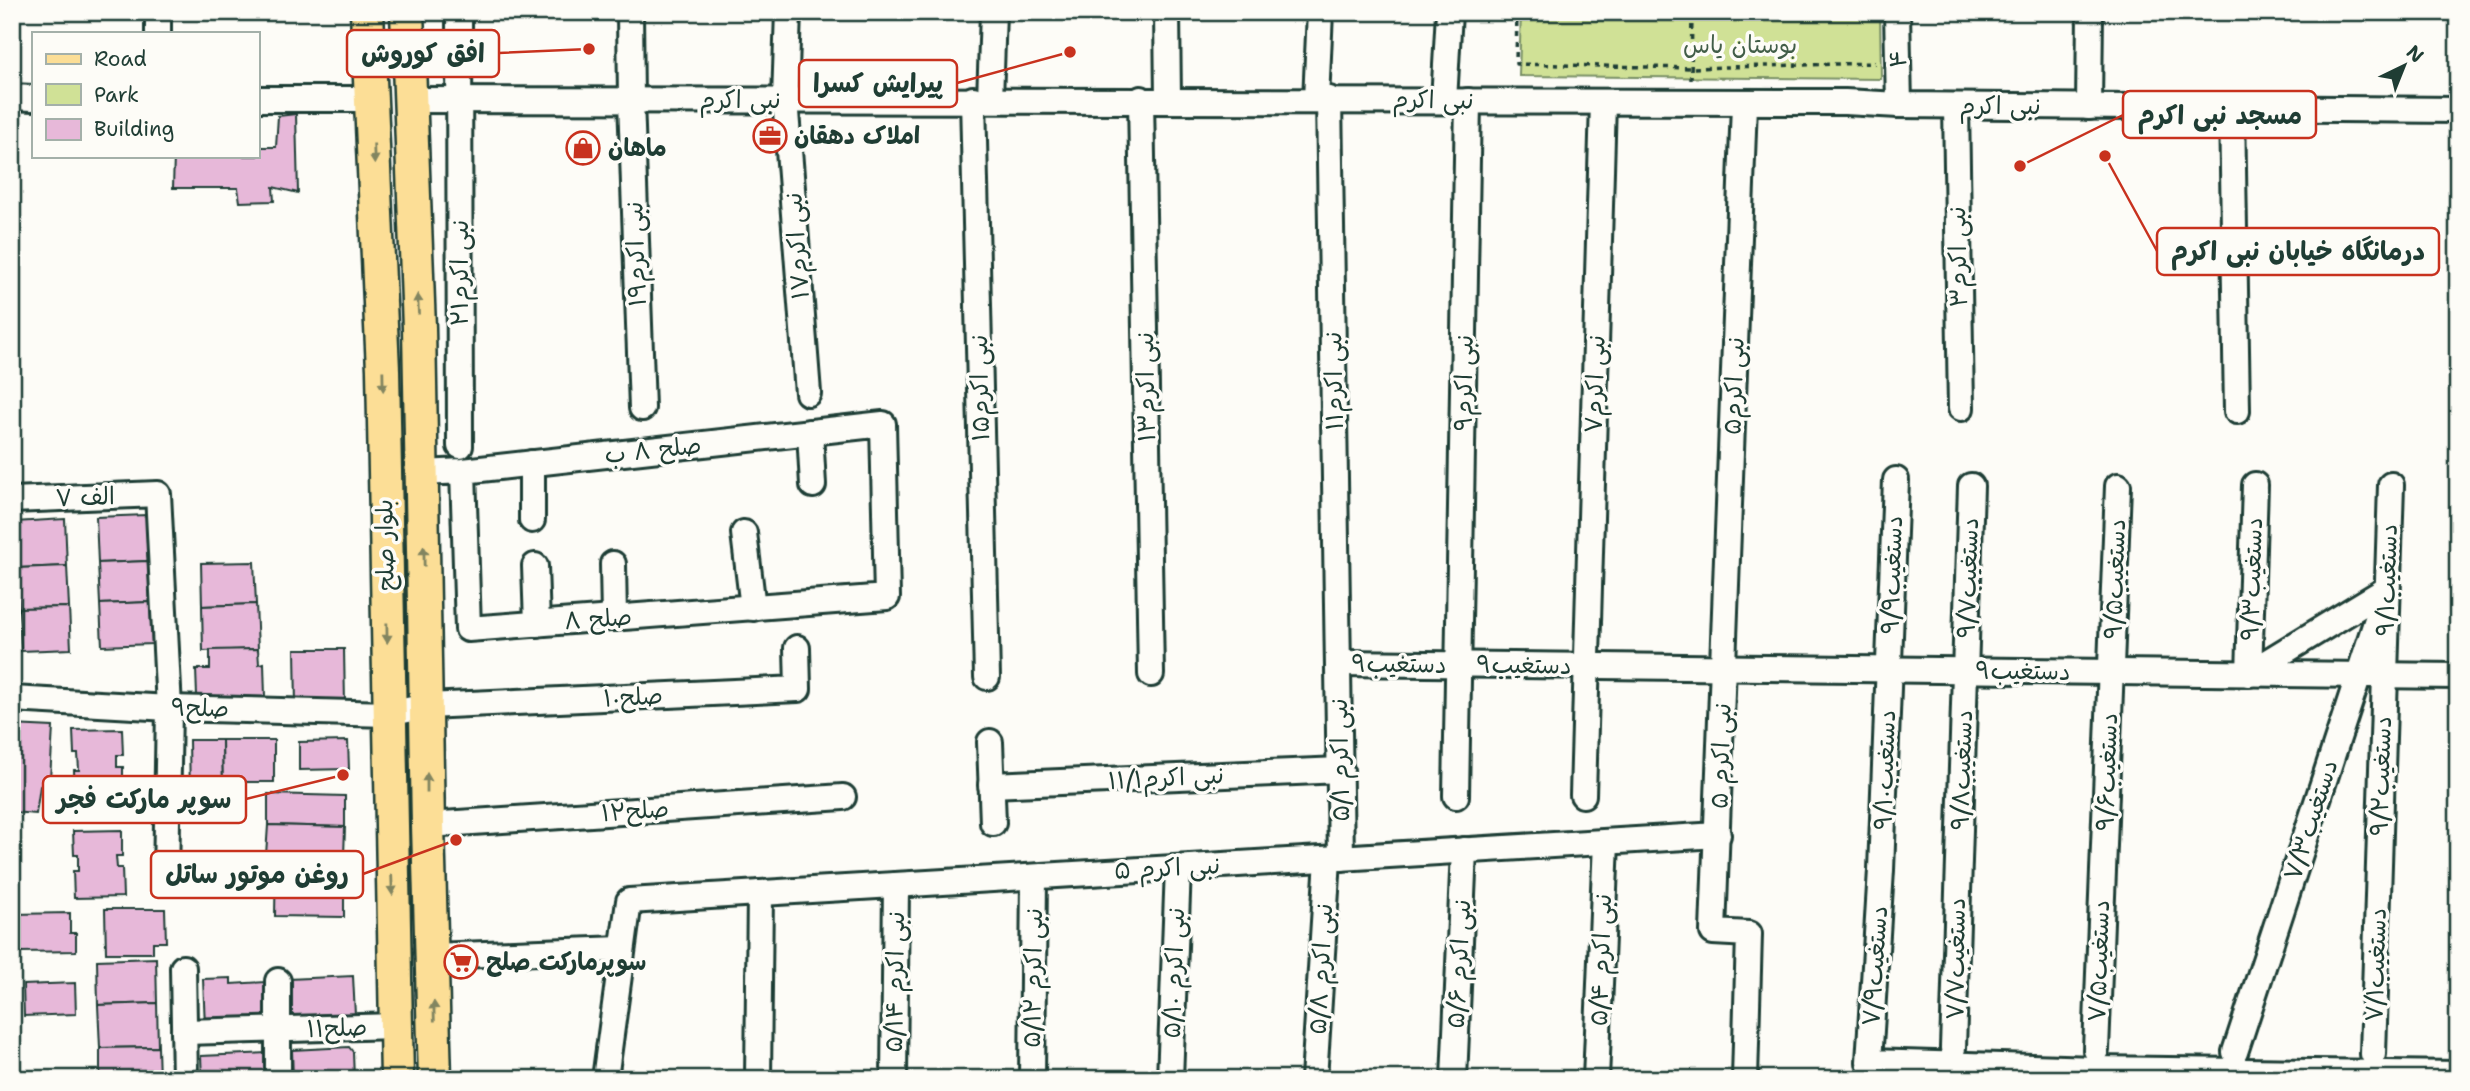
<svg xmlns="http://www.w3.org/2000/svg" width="2470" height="1091" font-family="'Shantell Sans','Playpen Sans Arabic',sans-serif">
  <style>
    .green { fill: #d0e196; stroke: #788f65; stroke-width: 2 }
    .building { fill: #e7b8d9; stroke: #1f3d34; stroke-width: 2 }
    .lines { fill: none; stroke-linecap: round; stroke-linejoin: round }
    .minor-casing { stroke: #1f3d34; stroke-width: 30 }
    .major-casing { stroke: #1f3d34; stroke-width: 37 }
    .path { stroke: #1f3d34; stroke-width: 3.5; stroke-dasharray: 5 5; stroke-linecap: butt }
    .minor { stroke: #fdfcf7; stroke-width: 24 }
    .major { stroke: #fcde96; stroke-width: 32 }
    .oneway { fill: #828560 }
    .labels { text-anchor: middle; stroke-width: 7; stroke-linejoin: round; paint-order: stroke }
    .park-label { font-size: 24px; fill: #425e48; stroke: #fdfcf7 }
    .street-label { font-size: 24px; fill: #1f3d34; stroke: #fdfcf7 }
    .poi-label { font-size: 24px; font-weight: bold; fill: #1f3d34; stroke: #fdfcf7; text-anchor: start }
    .leader { fill: none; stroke: #c8321e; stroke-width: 2.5 }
    .callout-dot { fill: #c8321e; stroke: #fdfcf7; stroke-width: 2.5 }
    .callout { fill: #fdfcf7; stroke: #c8321e; stroke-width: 2.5 }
    .callout-label { font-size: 26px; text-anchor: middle; font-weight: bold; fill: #1f3d34 }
  </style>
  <rect width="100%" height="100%" fill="#fdfcf7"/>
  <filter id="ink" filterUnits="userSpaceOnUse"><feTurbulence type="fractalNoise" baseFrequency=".0143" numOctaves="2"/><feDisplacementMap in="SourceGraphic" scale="14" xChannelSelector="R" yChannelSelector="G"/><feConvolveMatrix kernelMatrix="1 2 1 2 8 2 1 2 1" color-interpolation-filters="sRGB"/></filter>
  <g filter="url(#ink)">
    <polygon class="green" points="1521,12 1880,12 1881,79 1519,76"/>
    <g class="building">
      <polygon points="296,114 298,193 273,187 274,201 240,202 238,188 173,188 174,156 257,156 257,147 276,147 278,116"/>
      <polygon points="146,515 148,561 98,563 96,517"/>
      <polygon points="65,519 67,566 17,568 15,522"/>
      <polygon points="148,561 150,602 100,604 98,563"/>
      <polygon points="254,562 256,604 202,606 201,563"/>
      <polygon points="67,566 69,607 19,608 17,568"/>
      <polygon points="150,602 152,644 102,646 100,604"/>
      <polygon points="256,604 258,649 203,651 202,606"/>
      <polygon points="69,607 71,649 21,651 19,608"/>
      <polygon points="258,649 259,664 264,663 265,697 197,696 196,669 210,669 210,650"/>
      <polygon points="295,649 344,649 345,705 296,706"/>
      <polygon points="12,725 53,727 50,780 40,786 36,814 12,812"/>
      <polygon points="122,729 123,755 117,755 117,767 123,767 123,796 75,797 74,770 79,770 78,754 74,754 73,730"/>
      <polygon points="189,740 222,740 223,782 208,783 208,794 190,794"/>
      <polygon points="222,740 274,740 274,782 223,782"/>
      <polygon points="348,741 349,769 299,770 299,742"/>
      <polygon points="268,794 345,796 345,827 268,825"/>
      <polygon points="268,825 345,827 344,856 266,855"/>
      <polygon points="122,830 122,856 116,856 117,868 122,868 123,897 74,898 73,871 78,871 78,855 74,855 73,831"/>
      <polygon points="276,856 344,856 344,917 275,916"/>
      <polygon points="105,909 165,909 166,942 153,942 153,953 106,953"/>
      <polygon points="70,913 70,933 76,933 76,951 21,952 21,940 12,940 12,914"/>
      <polygon points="156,958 157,1003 98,1005 97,960"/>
      <polygon points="353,976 355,1015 291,1023 289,979"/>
      <polygon points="231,978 231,984 266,982 268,1024 205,1026 203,979"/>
      <polygon points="75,983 76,1014 24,1016 23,985"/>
      <polygon points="157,1003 158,1047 100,1048 98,1005"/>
      <polygon points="158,1047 159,1079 100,1079 100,1048"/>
      <polygon points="349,1047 353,1052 354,1079 293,1079 292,1050"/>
      <polygon points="267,1053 268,1079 202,1079 201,1056"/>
    </g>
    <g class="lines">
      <defs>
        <g id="minor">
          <polyline points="459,12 460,446"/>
          <polyline points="630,12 631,100 642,408"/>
          <polyline points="788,12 785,99 808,393"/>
          <polyline points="1167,12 1168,99"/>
          <polyline points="1897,12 1899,105"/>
          <polyline points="158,33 158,12"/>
          <polyline points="12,97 33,98"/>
          <polyline points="257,99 371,99"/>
          <polyline points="973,99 987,677"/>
          <polyline points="1141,99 1151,674"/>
          <polyline points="1329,99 1341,858"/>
          <polyline points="409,100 1845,102 1899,105 2458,110"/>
          <polyline points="990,100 993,12"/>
          <polyline points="1316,100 1320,12"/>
          <polyline points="1444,101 1449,12"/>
          <polyline points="1744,104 1713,932 1749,934 1745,1079"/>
          <polyline points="1956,106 1961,408"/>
          <polyline points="2089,107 2090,12"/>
          <polyline points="2232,108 2237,411"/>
          <polyline points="810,432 813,485"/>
          <polyline points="532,463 532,520"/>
          <polyline points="423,473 463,471 883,424 887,597 468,629 463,471"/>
          <polyline points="1896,480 1881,870 1869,1062 2095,1069 2458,1074"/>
          <polyline points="12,500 158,494 169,708 166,879"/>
          <polyline points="744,533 753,608"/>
          <polyline points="613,564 614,618"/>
          <polyline points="535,566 537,624"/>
          <polyline points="1339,663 2458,676"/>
          <polyline points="2249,673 2387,589"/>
          <polyline points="2249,674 2255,485"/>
          <polyline points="12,699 169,708 388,714 427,706 798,689 797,648"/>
          <polyline points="990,742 993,823"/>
          <polyline points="991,785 1341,770"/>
          <polyline points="1583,795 1603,102"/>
          <polyline points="1456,796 1468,101"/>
          <polyline points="428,825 843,797"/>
          <polyline points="432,956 622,949"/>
          <polyline points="183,968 185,1079"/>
          <polyline points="278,981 278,1079"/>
          <polyline points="184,1032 396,1026"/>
          <polyline points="1953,1048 1971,486"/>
          <polyline points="2096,1050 2118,486"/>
          <polyline points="2235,1052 2378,616"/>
          <polyline points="2373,1054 2391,485"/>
          <polyline points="605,1079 629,901 1718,835"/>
          <polyline points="758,1079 760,893"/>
          <polyline points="894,1079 896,885"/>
          <polyline points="1032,1079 1034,877"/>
          <polyline points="1170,1079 1178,868"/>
          <polyline points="1314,1079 1328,859"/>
          <polyline points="1454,1079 1464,850"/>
          <polyline points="1596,1079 1606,842"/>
        </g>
        <g id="major">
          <polyline points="367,12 383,370 397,1079"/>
          <polyline points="407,12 419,328 428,825 435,1079"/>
        </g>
      </defs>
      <use href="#minor" class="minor-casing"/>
      <use href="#major" class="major-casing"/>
      <g class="path">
        <polyline points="1517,12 1516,64 1691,68 1875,63"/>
        <polyline points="1691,80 1692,12"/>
      </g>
      <use href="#minor" class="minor"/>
      <use href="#major" class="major"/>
    </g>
    <defs><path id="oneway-solid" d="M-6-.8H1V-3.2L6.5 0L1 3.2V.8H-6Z" transform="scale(1.75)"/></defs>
    <g class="oneway">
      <use href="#oneway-solid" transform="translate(374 154) rotate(88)"/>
      <use href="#oneway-solid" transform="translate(418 304) rotate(-93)"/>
      <use href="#oneway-solid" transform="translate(383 381) rotate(89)"/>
      <use href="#oneway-solid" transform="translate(424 556) rotate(-91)"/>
      <use href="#oneway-solid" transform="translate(387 633) rotate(89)"/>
      <use href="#oneway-solid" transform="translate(427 783) rotate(-90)"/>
      <use href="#oneway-solid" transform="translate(392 885) rotate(88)"/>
      <use href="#oneway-solid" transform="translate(434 1011) rotate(-92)"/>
    </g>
  </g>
  <defs>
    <symbol id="office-ring" viewBox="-11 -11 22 22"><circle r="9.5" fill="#fdfcf7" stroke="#c8321e" stroke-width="1.5"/><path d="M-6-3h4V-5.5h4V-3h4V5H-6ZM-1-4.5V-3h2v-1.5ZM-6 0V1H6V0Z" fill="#c8321e"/></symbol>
    <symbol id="shop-ring" viewBox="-11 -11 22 22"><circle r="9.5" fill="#fdfcf7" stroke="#c8321e" stroke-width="1.5"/><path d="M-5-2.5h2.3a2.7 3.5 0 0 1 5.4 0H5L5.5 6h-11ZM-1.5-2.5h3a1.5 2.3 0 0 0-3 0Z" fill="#c8321e"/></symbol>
    <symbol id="supermarket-ring" viewBox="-11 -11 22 22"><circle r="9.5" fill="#fdfcf7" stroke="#c8321e" stroke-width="1.5"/><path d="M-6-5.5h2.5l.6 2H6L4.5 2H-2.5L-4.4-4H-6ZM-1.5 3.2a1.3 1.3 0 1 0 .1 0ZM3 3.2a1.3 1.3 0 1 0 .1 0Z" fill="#c8321e"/></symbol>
  </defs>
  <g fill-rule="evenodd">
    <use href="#office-ring" x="751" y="117" width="38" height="38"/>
    <use href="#shop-ring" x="564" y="129" width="38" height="38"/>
    <use href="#supermarket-ring" x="442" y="943" width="38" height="38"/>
  </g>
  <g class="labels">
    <g class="park-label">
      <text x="1740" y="53">بوستان یاس</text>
    </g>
    <g class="street-label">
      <text transform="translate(1898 59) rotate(-91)" y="8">۴</text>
      <text x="740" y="108">نبی اکرم</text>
      <text transform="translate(1433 100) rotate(1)" y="8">نبی اکرم</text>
      <text x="2000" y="114">نبی اکرم</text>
      <text transform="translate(797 246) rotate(-94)" y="8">نبی اکرم۱۷</text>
      <text transform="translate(636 254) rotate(-92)" y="8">نبی اکرم۱۹</text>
      <text transform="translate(1958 257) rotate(-91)" y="8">نبی اکرم۳</text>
      <text transform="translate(460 273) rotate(-90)" y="8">نبی اکرم۲۱</text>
      <text transform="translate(1334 381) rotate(-91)" y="8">نبی اکرم۱۱</text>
      <text transform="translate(1464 383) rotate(-89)" y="8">نبی اکرم۹</text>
      <text transform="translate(1595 384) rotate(-88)" y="8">نبی اکرم۷</text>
      <text transform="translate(1734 386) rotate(-88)" y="8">نبی اکرم۵</text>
      <text transform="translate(1146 387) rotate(-91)" y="8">نبی اکرم۱۳</text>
      <text transform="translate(980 388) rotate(-91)" y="8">نبی اکرم۱۵</text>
      <text transform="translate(653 450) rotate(-6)" y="8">صلح ۸ ب</text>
      <text transform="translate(85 497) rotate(-2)" y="8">۷ الف</text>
      <text transform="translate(385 545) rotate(-91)" y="8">بلوار صلح</text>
      <text transform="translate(1892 575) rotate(-88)" y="8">دستغیب۹/۹</text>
      <text transform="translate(1968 578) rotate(-88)" y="8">دستغیب۹/۷</text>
      <text transform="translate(2115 579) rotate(-88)" y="8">۹/۵دستغیب</text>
      <text transform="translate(2252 579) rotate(-88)" y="8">دستغیب۹/۳</text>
      <text transform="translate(2387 580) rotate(-88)" y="8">دستغیب۹/۱</text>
      <text transform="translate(598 619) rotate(-4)" y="8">۸ صلح</text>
      <text transform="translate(1399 664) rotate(1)" y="8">دستغیب۹</text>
      <text transform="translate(1524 665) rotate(1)" y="8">۹دستغیب</text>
      <text transform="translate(2023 671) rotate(1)" y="8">دستغیب۹</text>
      <text transform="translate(633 697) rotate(-3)" y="8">صلح۱۰</text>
      <text transform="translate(200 708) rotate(2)" y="8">صلح۹</text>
      <text transform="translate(1721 756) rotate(-88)" y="8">نبی اکرم ۵</text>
      <text transform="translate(1340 760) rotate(-91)" y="8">نبی اکرم ۵/۱</text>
      <text transform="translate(1885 770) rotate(-88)" y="8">دستغیب۹/۱۰</text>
      <text transform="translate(1962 770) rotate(-88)" y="8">دستغیب۹/۸</text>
      <text transform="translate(2107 772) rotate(-88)" y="8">دستغیب۹/۶</text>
      <text transform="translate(2381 776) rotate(-88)" y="8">دستغیب۹/۲</text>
      <text transform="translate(1166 778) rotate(-3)" y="8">نبی اکرم۱۱/۱</text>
      <text transform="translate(635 811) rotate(-4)" y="8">صلح۱۲</text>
      <text transform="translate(2311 820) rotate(-72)" y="8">دستغیب۷/۳</text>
      <text transform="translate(1167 868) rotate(-3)" y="8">نبی اکرم ۵</text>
      <text transform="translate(1956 959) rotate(-89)" y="8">دستغیب۷/۷</text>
      <text transform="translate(1601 960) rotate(-88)" y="8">نبی اکرم ۵/۴</text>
      <text transform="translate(2099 961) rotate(-88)" y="8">دستغیب۷/۵</text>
      <text transform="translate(1459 964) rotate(-87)" y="8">نبی اکرم ۵/۶</text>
      <text transform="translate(2376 965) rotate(-88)" y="8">دستغیب۷/۱</text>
      <text transform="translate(1875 966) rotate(-86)" y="8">دستغیب۷/۹</text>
      <text transform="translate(1321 969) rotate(-87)" y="8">نبی اکرم ۵/۸</text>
      <text transform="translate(1174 973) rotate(-88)" y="8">نبی اکرم ۵/۱۰</text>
      <text transform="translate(1033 978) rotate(-89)" y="8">نبی اکرم ۵/۱۲</text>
      <text transform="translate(895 982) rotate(-89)" y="8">نبی اکرم ۵/۱۴</text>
      <text transform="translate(337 1028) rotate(-2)" y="8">صلح۱۱</text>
    </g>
    <g class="poi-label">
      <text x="794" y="144">املاک دهقان</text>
      <text x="608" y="156">ماهان</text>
      <text x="486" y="970">سوپرمارکت صلح</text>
    </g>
  </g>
  <path class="leader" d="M589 49L499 53M1070 52L957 83M2020 166L2123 115M2105 156L2157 251M343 775L246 799M456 840L363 874"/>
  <g class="callout-dot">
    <circle cx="589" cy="49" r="7"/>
    <circle cx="1070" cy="52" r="7"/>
    <circle cx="2020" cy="166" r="7"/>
    <circle cx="2105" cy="156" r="7"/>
    <circle cx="343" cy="775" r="7"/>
    <circle cx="456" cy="840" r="7"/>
  </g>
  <g class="callout">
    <rect x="347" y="30" width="152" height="47" rx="7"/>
    <rect x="799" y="60" width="158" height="47" rx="7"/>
    <rect x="2123" y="91" width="193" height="47" rx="7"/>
    <rect x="2157" y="228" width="282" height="47" rx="7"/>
    <rect x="43" y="776" width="203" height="47" rx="7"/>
    <rect x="151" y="851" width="212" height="47" rx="7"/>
  </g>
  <g class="callout-label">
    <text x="423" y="62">افق کوروش</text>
    <text x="878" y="92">پیرایش کسرا</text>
    <text x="2220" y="124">مسجد نبی اکرم</text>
    <text x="2298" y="260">درمانگاه خیابان نبی اکرم</text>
    <text x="144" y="808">سوپر مارکت فجر</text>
    <text x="257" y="883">روغن موتور ساتل</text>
  </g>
  <rect width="2470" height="1091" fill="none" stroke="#fdfcf7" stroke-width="42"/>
  <rect x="21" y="21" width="2428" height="1049" fill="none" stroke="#1f3d34" stroke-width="2.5" filter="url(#ink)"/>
  <rect x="32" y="32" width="228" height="126" fill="#fdfcf7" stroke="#a4b0a9" stroke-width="2"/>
  <rect x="46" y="54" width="35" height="10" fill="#fcde96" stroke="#a4b0a9" stroke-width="2"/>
  <text x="94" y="66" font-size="21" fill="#1f3d34">Road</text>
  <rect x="46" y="84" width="35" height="21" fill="#d0e196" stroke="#a4b0a9" stroke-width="2"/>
  <text x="94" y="102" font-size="21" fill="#1f3d34">Park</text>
  <rect x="46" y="119" width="35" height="21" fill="#e7b8d9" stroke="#a4b0a9" stroke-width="2"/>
  <text x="94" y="136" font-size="21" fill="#1f3d34">Building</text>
  <g transform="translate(2404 66) rotate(43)" stroke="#fdfcf7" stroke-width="5" paint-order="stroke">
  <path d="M0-5L12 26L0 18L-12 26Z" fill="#1f3d34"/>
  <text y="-10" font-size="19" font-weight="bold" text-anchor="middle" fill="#1f3d34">N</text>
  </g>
</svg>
